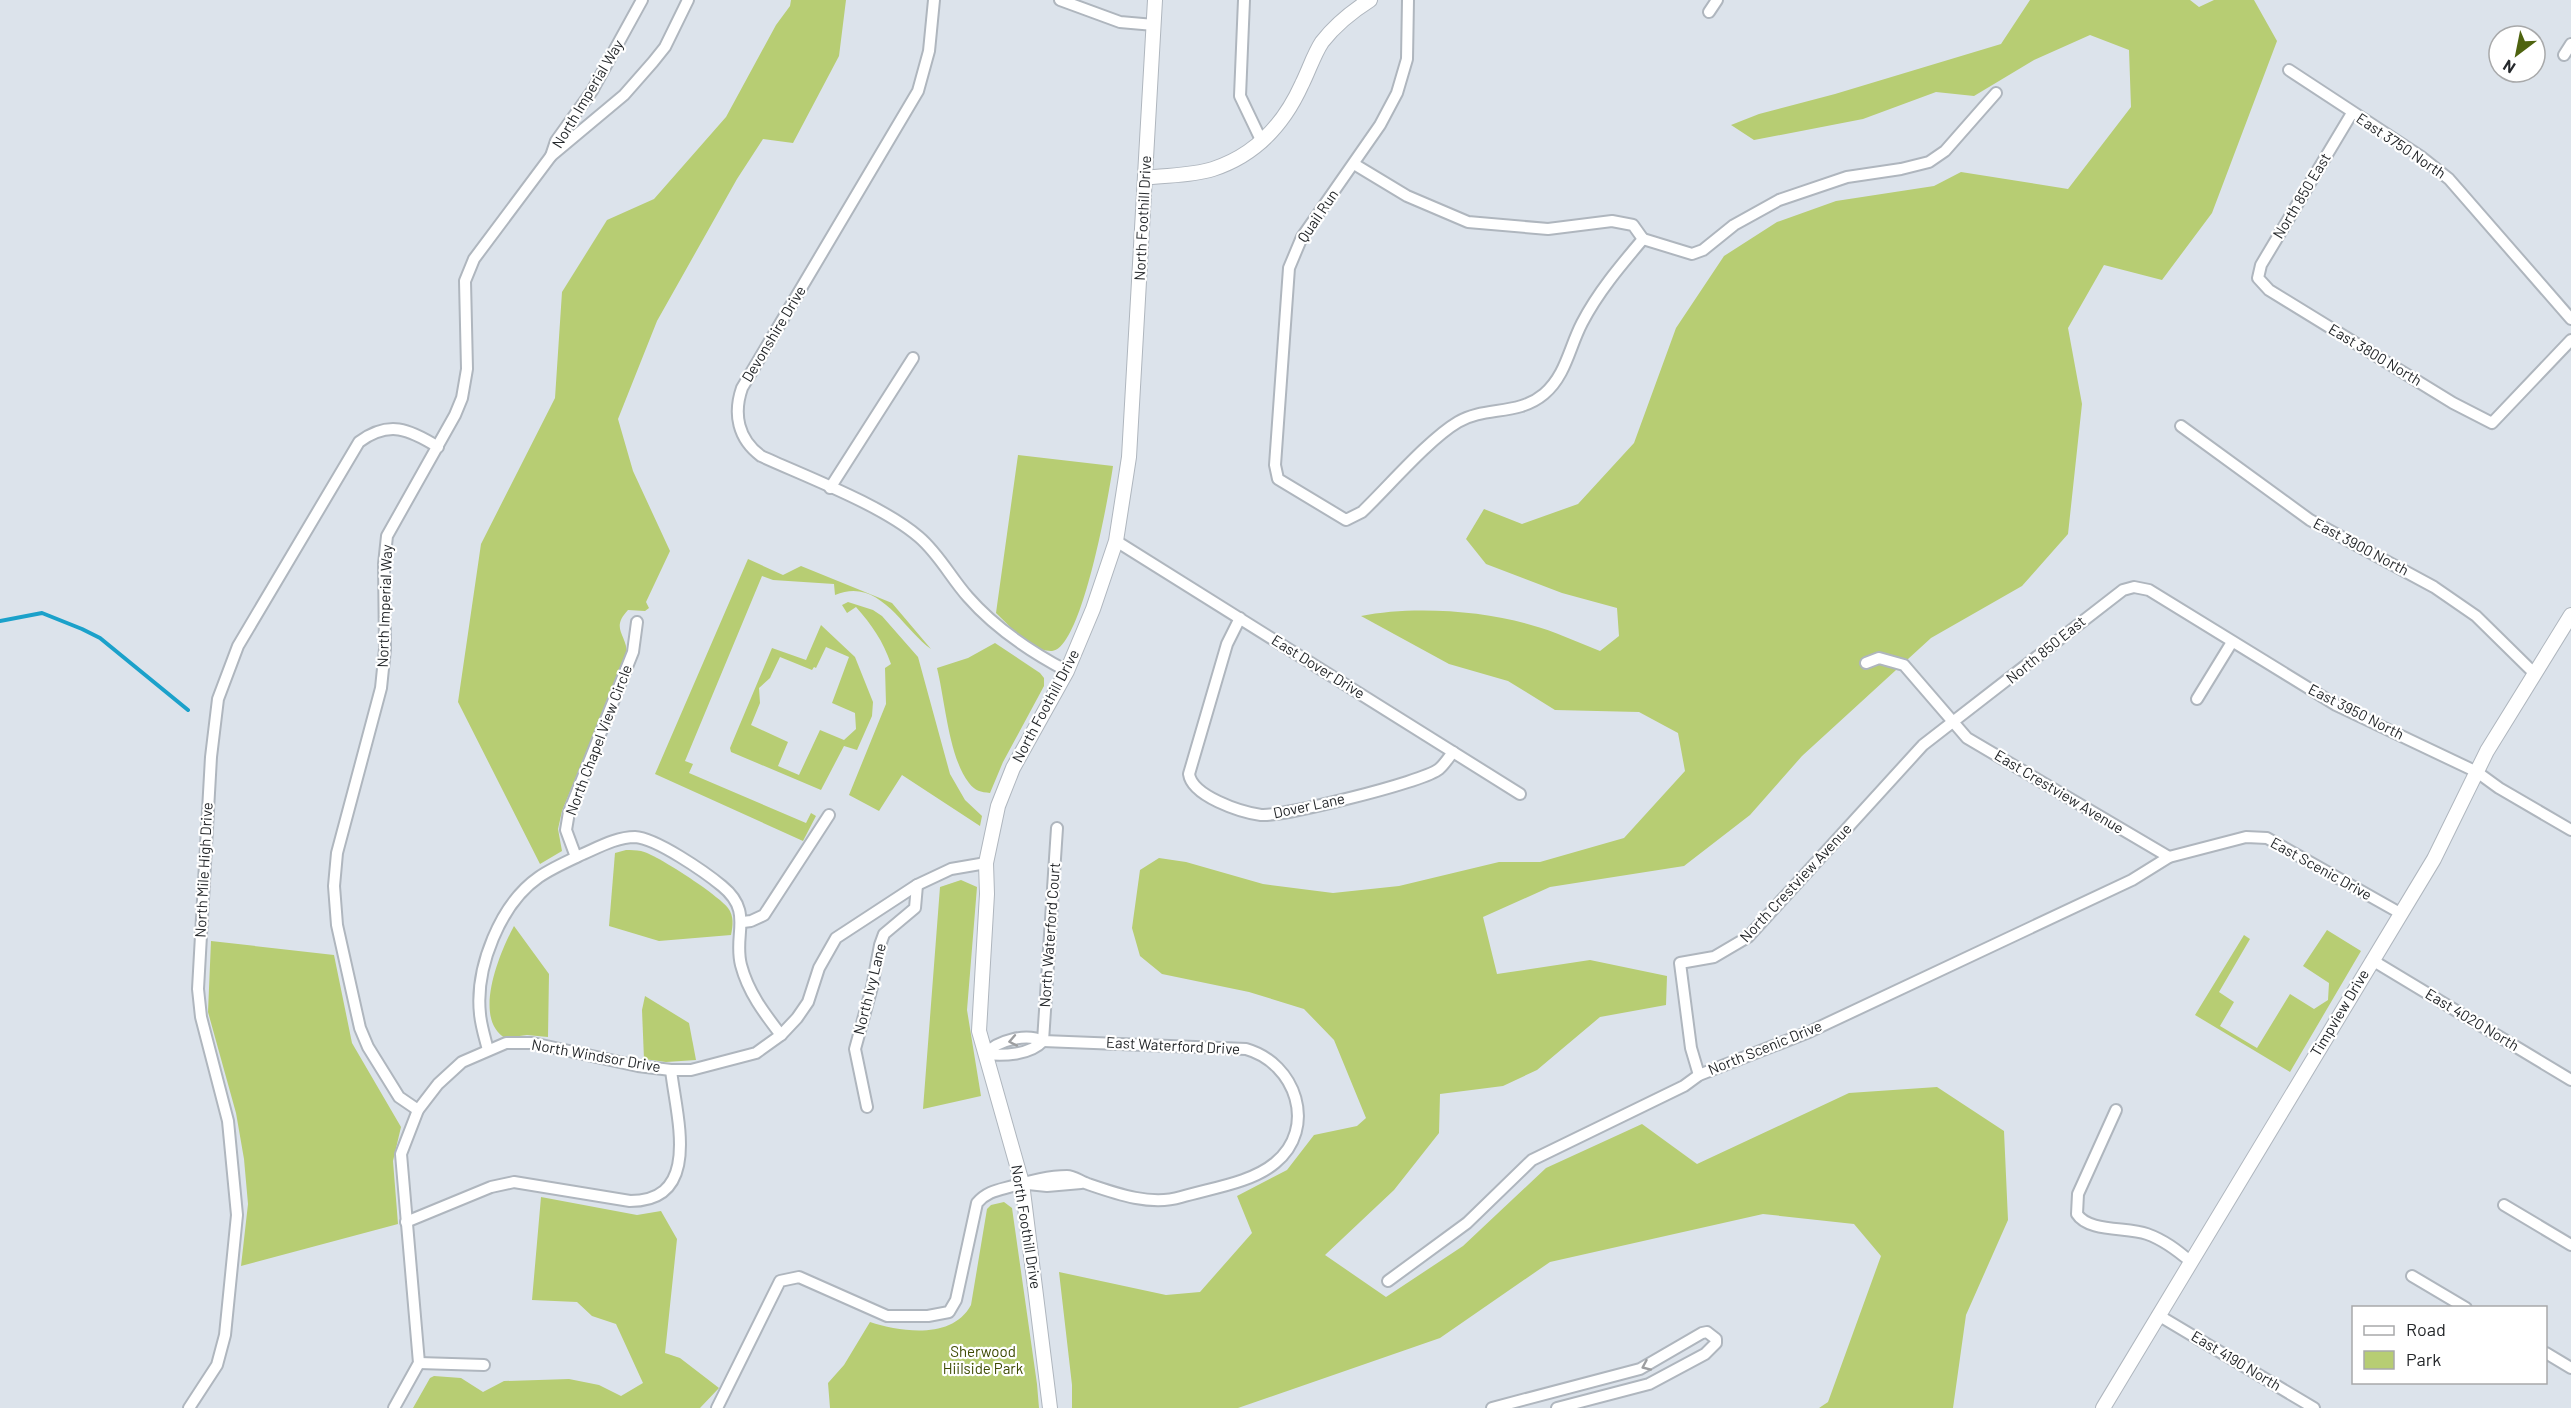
<svg xmlns="http://www.w3.org/2000/svg" width="2571" height="1408" font-family="Barlow,sans-serif">
  <style>
    .green { fill: #b7cd73; fill-rule: evenodd }
    .lines { fill: none; stroke-linecap: round; stroke-linejoin: round }
    .stream { stroke: #1ba1ca; stroke-width: 4 }
    .street-casing { stroke: #afb6be; stroke-width: 14 }
    .secondary-casing { stroke: #afb6be; stroke-width: 16 }
    .street { stroke: #fff; stroke-width: 10 }
    .secondary { stroke: #fff; stroke-width: 14 }
    .oneway { stroke: #9d9ea0 }
    .labels { text-anchor: middle; stroke-width: 4.5; stroke-linejoin: round; paint-order: stroke }
    .street-label { font-size: 15px; fill: #25282b; stroke: #fff }
    .park-label { font-size: 15px; fill: #3d4a02; stroke: #fff }
  </style>
  <rect width="100%" height="100%" fill="#dce3eb"/>
  <g class="green">
    <path d="M791 0H846L839 56 793 143 763 139 737 179 657 321 618 419 633 471 670 551 646 602 649 608 645 611 628 610C610 629 627 634 627 654L562 811 558 829 562 851 540 864 458 702 481 544 555 398 562 292 607 220 654 199 726 117 776 25 790 6Z"/>
    <path d="M2030 0H2190L2199 7 2214 0H2254L2277 41 2212 213 2162 280 2104 265 2068 328 2082 404 2068 534 2022 586 1931 638 1802 756 1750 815 1684 866 1550 887 1483 917 1497 974 1590 960 1667 976 1666 1005 1600 1017 1537 1070 1503 1086 1440 1094 1439 1133 1394 1190 1325 1255 1386 1297 1463 1246 1546 1168 1642 1124 1697 1164 1849 1093 1937 1087 2004 1131 2008 1220 1966 1315 1953 1408H1819L1828 1402 1881 1256 1854 1224 1763 1214 1550 1262 1440 1338 1238 1408H1072V1385L1059 1272 1166 1295 1200 1292 1252 1233 1237 1196 1287 1170 1314 1135 1357 1126 1366 1118 1334 1040 1304 1009 1249 992 1162 974 1140 956 1132 928 1140 870 1159 858 1186 862 1263 884 1333 893 1399 886 1499 862H1540L1624 838 1685 771 1678 733 1639 712 1555 710 1508 681 1449 664 1361 616C1410 606 1482 610 1531 625 1554 631 1577 642 1600 651L1619 636 1617 608 1562 593 1486 564 1466 539 1484 509 1522 524 1578 504 1634 443 1676 328 1724 256 1777 222 1836 201 1934 186 1961 172 2068 189 2131 107 2129 50 2090 35 2034 60 1974 96 1936 92 1863 119 1754 140 1731 125 1759 114 1835 94 2001 44Z"/>
    <path d="M1018 455 1113 466C1109 494 1082 649 1052 651 1031 652 1010 626 996 613Z"/>
    <path d="M748 559 783 575 801 566 892 603 931 649C902 628 879 576 835 595L834 584 773 580 762 576 685 761 693 764 689 773 806 823 811 813 816 816 803 841 655 774Z"/>
    <path d="M848 602 873 610 882 616 918 657 950 774 965 800 982 816 980 826 902 775 879 811 849 795 886 704 885 668 891 664C883 641 872 625 856 607L847 613 842 605Z"/>
    <path d="M821 625 855 657 873 702 872 716 857 750 844 746 821 790 731 752 730 748 772 648 806 660ZM826 647 849 657 832 703 855 713 856 729 844 740 820 730 799 775 778 766 788 742 751 725 760 703 759 688 770 678 780 657 812 670 814 667 816 668Z"/>
    <path d="M995 643 1040 673 1044 678V686L1003 762 990 793C981 792 975 791 969 783 949 758 945 700 937 668L968 658Z"/>
    <path d="M626 850C631 850 636 850 641 851 656 854 718 895 728 908 734 916 733 925 731 935L659 941 609 926 615 853Z"/>
    <polygon points="961,880 977,887 967,1010 981,1096 923,1109 940,887"/>
    <path d="M514 926 549 974 548 1037 527 1035 505 1038C472 1018 500 952 514 926Z"/>
    <polygon points="2327,930 2361,951 2290,1072 2195,1015 2244,935 2250,939 2219,992 2234,1002 2220,1026 2257,1048 2290,994 2314,1009 2328,1000 2329,983 2303,966"/>
    <polygon points="211,941 334,955 352,1043 401,1127 393,1161 398,1224 241,1266 248,1204 244,1159 236,1113 208,1012"/>
    <polygon points="645,996 689,1023 696,1060 666,1062 644,1059 642,1010"/>
    <polygon points="541,1197 637,1215 661,1211 677,1239 665,1353 680,1358 719,1388 700,1408 413,1408 430,1378 434,1376 461,1378 483,1392 504,1381 569,1379 599,1385 621,1396 643,1383 616,1324 592,1316 577,1302 532,1300"/>
    <path d="M1004 1202 1012 1208 1037 1384 1039 1408H830L828 1383 844 1365 870 1322C901 1332 952 1340 971 1305L987 1209 991 1205Z"/>
  </g>
  <g class="lines">
    <polyline class="stream" points="0,621 42,613 82,629 100,638 188,710"/>
    <defs>
      <g id="street">
        <path d="M934 0 929 51 918 91 742 388C733 414 738 439 761 456 807 477 882 505 919 537 939 554 951 578 968 597 995 628 1031 652 1067 671"/>
        <polyline points="1060,0 1120,22 1154,25"/>
        <polyline points="1244,0 1240,96 1262,142"/>
        <path d="M1408 0 1407 59 1397 93 1380 125 1302 237 1289 268 1275 465 1278 479 1346 520 1362 512C1388 487 1429 439 1458 422 1485 406 1518 416 1544 394 1566 375 1569 348 1582 323 1598 292 1621 265 1643 239"/>
        <polyline points="1709,12 1717,0"/>
        <polyline points="2564,55 2571,44"/>
        <polyline points="2289,70 2420,156 2449,179 2571,319"/>
        <polyline points="2352,113 2261,265 2258,278 2269,290 2453,403 2492,423 2571,340"/>
        <polyline points="551,156 556,141 592,91 642,0"/>
        <polyline points="1354,164 1407,196 1468,222 1548,229 1612,221 1633,225 1643,239"/>
        <polyline points="1643,239 1692,254 1703,250 1734,225 1779,200 1847,177 1901,169 1929,162 1945,151 1996,93"/>
        <polyline points="2181,426 2310,520 2434,587 2476,616 2535,674"/>
        <polyline points="830,488 913,358"/>
        <polyline points="1116,541 1520,794"/>
        <path d="M1240 618 1227 644 1189 774C1192 796 1240 812 1261 815 1281 817 1423 782 1439 769 1444 765 1449 757 1453 752"/>
        <polyline points="1866,663 1879,658 1904,665 1967,738 2169,857"/>
        <polyline points="2197,699 2232,642"/>
        <polyline points="576,857 566,830 569,812 633,652 637,622"/>
        <polyline points="743,922 751,921 764,915 829,815"/>
        <polyline points="2372,960 2571,1080"/>
        <polyline points="1043,1041 1057,828"/>
        <path d="M488 1050C485 1038 481 1026 480 1014 475 968 500 904 539 877 552 868 568 861 583 854 599 847 617 837 635 837 656 838 705 872 722 886 754 912 733 934 741 965 748 992 764 1013 781 1035"/>
        <path d="M985 1054C1004 1056 1030 1055 1043 1041"/>
        <polyline points="1699,1075 1691,1048 1680,963 1714,957 1748,937 1923,745 2123,590 2134,587 2149,590 2336,705 2477,772 2499,788 2571,830"/>
        <polyline points="867,1107 855,1049 872,987 880,945 884,934 915,908 917,885"/>
        <polyline points="418,1110 399,1097 368,1047 360,1028 337,925 334,886 337,853 381,688 385,649 384,564 387,536 455,415 462,398 467,369 465,281 474,259 551,156 624,95 653,62 665,47 688,0"/>
        <path d="M2116 1110 2078 1194 2077 1214C2088 1232 2127 1227 2147 1234 2164 1240 2177 1250 2191 1262"/>
        <polyline points="1028,1184 1047,1186 1081,1183"/>
        <polyline points="2504,1205 2571,1245"/>
        <path d="M406 1222 491 1187 514 1182 630 1201C703 1201 676 1116 671 1070"/>
        <polyline points="2412,1276 2466,1308"/>
        <polyline points="1388,1281 1467,1223 1532,1160 1684,1086 1699,1075 1809,1032 2132,880 2169,857 2246,837 2267,838 2400,913"/>
        <polyline points="2158,1315 2314,1408"/>
        <polyline points="2546,1353 2571,1368"/>
        <polyline points="419,1363 484,1365"/>
        <path d="M189 1408 217 1365 225 1335 237 1215 228 1121 201 1017 198 989 211 757 218 699 238 646 359 442C389 420 409 429 438 447"/>
        <polyline points="394,1408 419,1363 401,1154 418,1110 438,1084 462,1062 506,1043 532,1043 638,1066 671,1070 691,1070 756,1053 781,1035 797,1018 808,1002 819,968 836,938 917,885 951,869 986,863"/>
        <path d="M717 1408 780 1281 799 1277 887 1316H928L949 1312 956 1300 977 1203C987 1191 999 1190 1013 1186 1031 1181 1049 1176 1067 1176 1074 1176 1081 1182 1088 1184 1117 1194 1151 1206 1181 1197 1211 1188 1251 1183 1275 1163 1318 1128 1296 1063 1246 1049L1043 1041C1026 1033 998 1040 985 1054"/>
        <polyline points="1492,1408 1640,1369 1702,1333 1707,1332 1716,1339 1716,1343 1705,1354 1649,1384 1557,1408"/>
      </g>
      <g id="secondary">
        <path d="M1145 178C1167 175 1191 176 1213 169 1256 155 1284 124 1302 84 1309 70 1314 54 1322 42 1336 24 1351 12 1370 0"/>
        <polyline points="1050,1408 1022,1183 979,1031 987,894 986,863 998,806 1013,768 1067,671 1093,609 1116,541 1129,457 1155,0"/>
        <polyline points="2103,1408 2434,859 2487,751 2571,615"/>
      </g>
    </defs>
    <use href="#street" class="street-casing"/>
    <use href="#secondary" class="secondary-casing"/>
    <use href="#street" class="street"/>
    <use href="#secondary" class="secondary"/>
  </g>
  <defs><path id="oneway-chevron" d="M-2-3.5L2.5 0L-2 3.5" fill="none" stroke-width="1.6" stroke-linecap="round" stroke-linejoin="round" transform="scale(1.5)"/></defs>
  <g class="oneway">
    <use href="#oneway-chevron" transform="translate(1013 1041) rotate(169)"/>
    <use href="#oneway-chevron" transform="translate(1646 1366) rotate(156)"/>
  </g>
  <g class="labels">
    <g class="street-label">
      <text transform="translate(588 94) rotate(-59)" y="5">North Imperial Way</text>
      <text transform="translate(2401 146) rotate(34)" y="5">East 3750 North</text>
      <text transform="translate(2302 196) rotate(-59)" y="5">North 850 East</text>
      <text transform="translate(1318 216) rotate(-56)" y="5">Quail Run</text>
      <text transform="translate(1143 218) rotate(-87)" y="5">North Foothill Drive</text>
      <text transform="translate(774 334) rotate(-59)" y="5">Devonshire Drive</text>
      <text transform="translate(2375 355) rotate(31)" y="5">East 3800 North</text>
      <text transform="translate(2361 547) rotate(28)" y="5">East 3900 North</text>
      <text transform="translate(385 606) rotate(-88)" y="5">North Imperial Way</text>
      <text transform="translate(2046 650) rotate(-39)" y="5">North 850 East</text>
      <text transform="translate(1318 667) rotate(32)" y="5">East Dover Drive</text>
      <text transform="translate(1046 706) rotate(-62)" y="5">North Foothill Drive</text>
      <text transform="translate(2356 712) rotate(27)" y="5">East 3950 North</text>
      <text transform="translate(599 740) rotate(-69)" y="5">North Chapel View Circle</text>
      <text transform="translate(2059 792) rotate(31)" y="5">East Crestview Avenue</text>
      <text transform="translate(1309 806) rotate(-12)" y="5">Dover Lane</text>
      <text transform="translate(2321 869) rotate(29)" y="5">East Scenic Drive</text>
      <text transform="translate(204 870) rotate(-87)" y="5">North Mile High Drive</text>
      <text transform="translate(1796 883) rotate(-47)" y="5">North Crestview Avenue</text>
      <text transform="translate(1050 935) rotate(-86)" y="5">North Waterford Court</text>
      <text transform="translate(870 989) rotate(-76)" y="5">North Ivy Lane</text>
      <text transform="translate(2340 1013) rotate(-59)" y="5">Timpview Drive</text>
      <text transform="translate(2472 1020) rotate(31)" y="5">East 4020 North</text>
      <text transform="translate(1173 1046) rotate(3)" y="5">East Waterford Drive</text>
      <text transform="translate(1765 1048) rotate(-22)" y="5">North Scenic Drive</text>
      <text transform="translate(596 1056) rotate(10)" y="5">North Windsor Drive</text>
      <text transform="translate(1026 1227) rotate(81)" y="5">North Foothill Drive</text>
      <text transform="translate(2236 1361) rotate(31)" y="5">East 4190 North</text>
    </g>
    <g class="park-label">
      <text x="983" y="1357">Sherwood<tspan x="983" dy="17">Hiilside Park</tspan></text>
    </g>
  </g>
  <rect x="2352" y="1306" width="195" height="78" fill="#ffffff" stroke="#a8a9aa" stroke-width="1.5"/>
  <rect x="2364" y="1326" width="30" height="9" fill="#ffffff" stroke="#a8a9aa" stroke-width="1.5"/>
  <text x="2406" y="1336" font-size="18" fill="#25282b">Road</text>
  <rect x="2364" y="1351" width="30" height="18" fill="#b7cd73" stroke="#a8a9aa" stroke-width="1.5"/>
  <text x="2406" y="1366" font-size="18" fill="#25282b">Park</text>
  <g transform="translate(2517 54) rotate(212)"><circle r="28" fill="#ffffff" stroke="#a8a9aa" stroke-width="1.5"/>
  <path d="M0-4.5L10 22L0 15L-10 22Z" fill="#4e630f"/>
  <text y="-9" font-size="16" font-weight="bold" text-anchor="middle" fill="#25282b">N</text>
  </g>
</svg>
